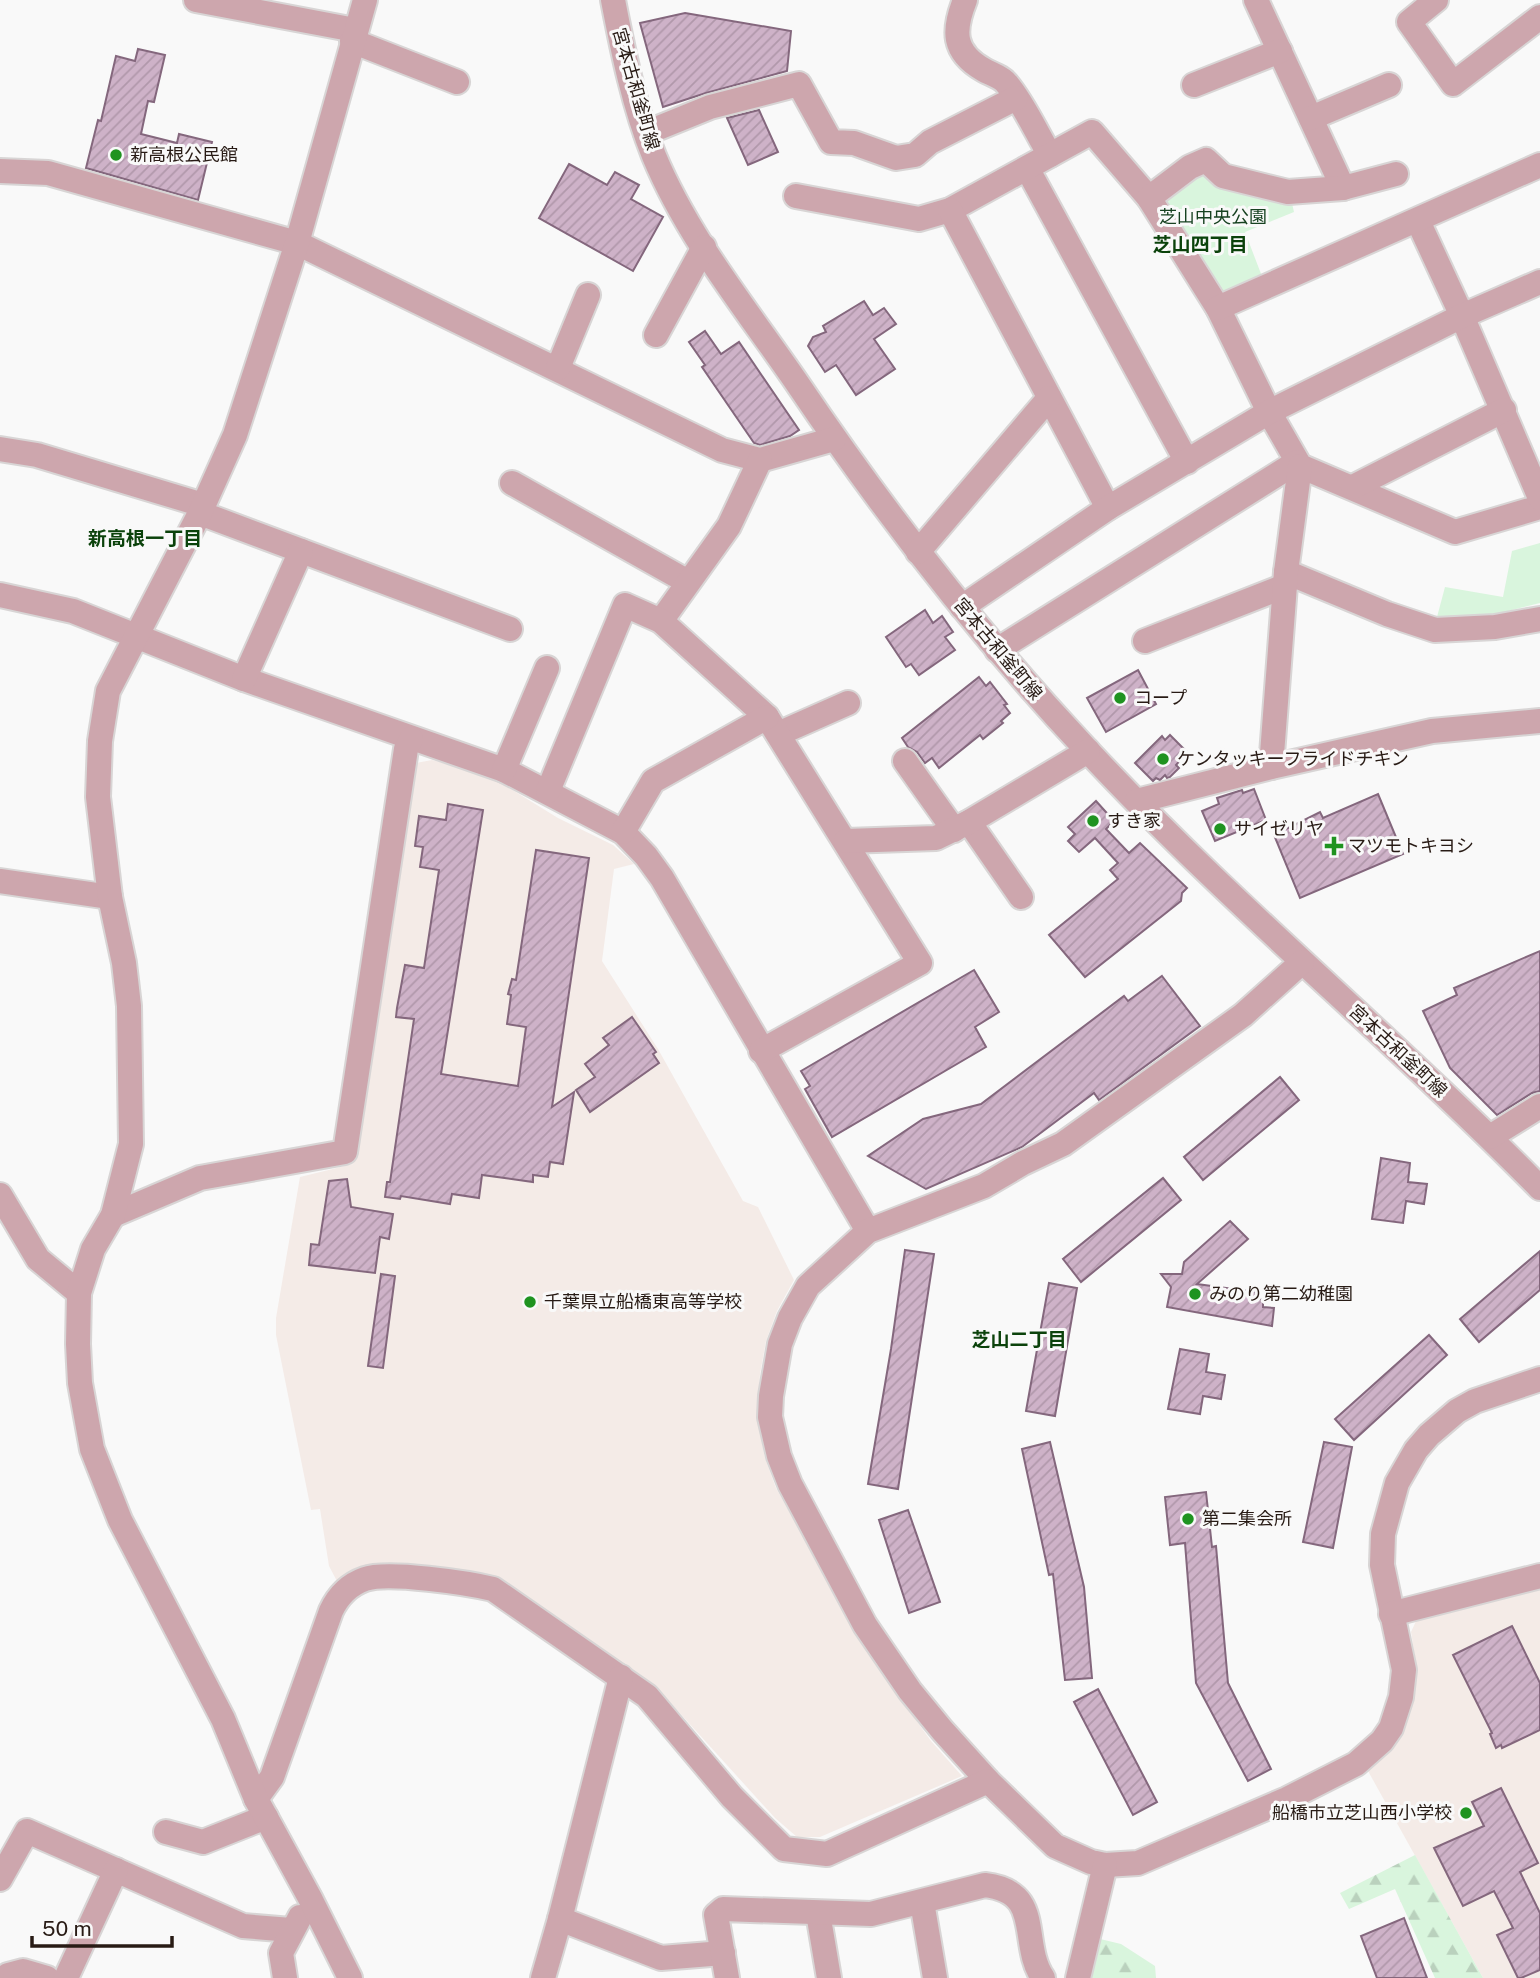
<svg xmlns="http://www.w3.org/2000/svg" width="1540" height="1978" font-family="'Public Sans','Noto Sans JP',sans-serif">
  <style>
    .built { fill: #f4ebe7 }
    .forest { fill: url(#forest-firs) }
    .green { fill: #d9f5dd }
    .building { fill: url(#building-hatch); stroke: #84677d; stroke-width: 2 }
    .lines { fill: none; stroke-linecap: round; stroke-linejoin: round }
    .minor-casing { stroke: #d8d5d5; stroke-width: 28 }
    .minor { stroke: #cda6ad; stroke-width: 24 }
    .poi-dot { fill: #1f9320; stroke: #f9f9f9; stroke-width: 2.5 }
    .labels { text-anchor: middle; stroke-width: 6; stroke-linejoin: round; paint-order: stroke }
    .street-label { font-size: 18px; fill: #281b15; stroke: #f9f9f9 }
    .poi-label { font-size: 18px; fill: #281b15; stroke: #f9f9f9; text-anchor: start }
    .park-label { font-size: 18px; fill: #174221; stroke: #f9f9f9 }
    .neighbourhood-label { font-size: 19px; font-weight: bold; fill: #0b420b; stroke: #f9f9f9 }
  </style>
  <defs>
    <pattern id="forest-firs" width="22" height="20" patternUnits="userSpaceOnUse" patternTransform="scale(1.75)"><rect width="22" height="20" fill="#d9f5dd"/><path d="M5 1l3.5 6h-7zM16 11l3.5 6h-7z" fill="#bad1bd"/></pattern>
    <pattern id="building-hatch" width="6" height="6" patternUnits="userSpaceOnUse" patternTransform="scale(1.75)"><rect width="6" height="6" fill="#ceb2c8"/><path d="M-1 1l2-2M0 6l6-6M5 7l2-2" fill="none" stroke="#b198ab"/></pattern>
  </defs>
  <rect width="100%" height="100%" fill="#f9f9f9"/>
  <g class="built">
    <polygon points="432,760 488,775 558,818 613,845 634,864 614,869 602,961 658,1049 743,1201 758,1207 794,1280 777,1311 766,1341 760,1374 757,1418 765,1458 776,1488 870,1656 931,1741 962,1776 820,1837 797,1837 775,1818 657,1688 579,1633 497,1580 339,1585 329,1566 320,1509 311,1510 276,1335 276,1318 300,1177 353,1164 416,763"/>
    <polygon points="1538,1588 1540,1589 1540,1978 1483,1978 1368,1771 1386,1756 1402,1732 1410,1714 1417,1669 1411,1632 1417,1619"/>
  </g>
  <g class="forest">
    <polygon points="1415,1855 1483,1978 1435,1978 1395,1889 1349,1909 1340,1893"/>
    <polygon points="1096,1938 1121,1944 1155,1966 1156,1978 1087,1978"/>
  </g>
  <g class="green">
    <polygon points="1204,170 1291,199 1294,212 1245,232 1263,279 1222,294 1161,201"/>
    <polygon points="1540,543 1540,603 1496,614 1437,617 1445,587 1503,597 1512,551"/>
  </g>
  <g class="building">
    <polygon points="685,13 791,31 787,71 706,93 663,107 640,23"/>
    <polygon points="138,49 165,55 154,102 148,101 141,134 177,143 179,134 212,142 198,200 86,168 98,120 101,121 116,56 135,61"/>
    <polygon points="759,110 778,152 748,165 727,118"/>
    <polygon points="569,164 607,185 615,172 639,185 631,199 663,217 633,271 539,218"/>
    <polygon points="864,301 873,315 884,308 896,324 874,339 895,369 856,395 836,365 825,372 808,346 813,337 826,332 823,326"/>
    <polygon points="705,331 721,354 739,342 799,430 790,436 760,445 754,443 702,367 705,365 689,342"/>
    <polygon points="925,610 933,623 942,616 953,632 945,637 955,650 919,675 911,664 906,667 886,637"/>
    <polygon points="1138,670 1156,704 1106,732 1087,698"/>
    <polygon points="979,677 986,686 990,682 1007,704 1004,705 1010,713 1001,721 1003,723 983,739 980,735 939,768 932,758 925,763 917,752 908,747 902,738"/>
    <polygon points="1170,735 1186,751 1182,755 1183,757 1176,765 1179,768 1170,777 1167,778 1165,775 1160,780 1156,778 1153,781 1135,763 1162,736 1165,740"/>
    <polygon points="1254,789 1266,820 1215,841 1202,811 1219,804 1217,798 1242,790 1243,793"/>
    <polygon points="1378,794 1403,854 1300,898 1274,835 1320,812 1323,818"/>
    <polygon points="1096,801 1114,821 1106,829 1129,853 1140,843 1187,888 1182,893 1181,901 1085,977 1049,935 1118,879 1110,870 1118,863 1095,838 1079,852 1068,841 1075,834 1068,827"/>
    <polygon points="448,804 483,810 441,1074 518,1086 526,1027 507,1024 511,995 508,994 512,979 516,980 536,850 589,858 552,1107 574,1092 563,1164 550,1162 548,1177 533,1175 533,1182 482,1175 479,1198 452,1194 450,1204 401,1196 400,1199 385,1197 387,1182 390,1182 414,1019 396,1017 397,1008 405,965 424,968 439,870 420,867 423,847 415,846 419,816 446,820"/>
    <polygon points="1540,951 1540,1091 1532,1093 1497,1115 1450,1068 1423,1011 1457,995 1454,988"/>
    <polygon points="974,970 999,1012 975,1027 986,1047 832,1137 805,1089 810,1086 801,1071"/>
    <polygon points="1162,976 1200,1026 1099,1100 1094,1093 1022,1147 926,1189 868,1156 923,1119 981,1104 1124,996 1128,1001"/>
    <polygon points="632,1017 656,1052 653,1054 659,1063 590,1112 576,1090 595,1077 585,1064 609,1045 603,1038"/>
    <polygon points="1280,1077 1299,1100 1203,1180 1184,1157"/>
    <polygon points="1381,1158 1410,1163 1408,1182 1427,1184 1424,1204 1406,1201 1403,1223 1372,1219"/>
    <polygon points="1163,1178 1181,1200 1081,1282 1063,1259"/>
    <polygon points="347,1179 351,1207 393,1214 389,1239 380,1237 375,1273 309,1265 311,1244 319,1245 329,1181"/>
    <polygon points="1230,1221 1248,1239 1197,1284 1256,1292 1254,1298 1263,1300 1263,1307 1274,1308 1272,1326 1167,1307 1171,1287 1161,1274 1182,1274 1184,1262"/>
    <polygon points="905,1250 934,1254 898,1489 868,1484 891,1349"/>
    <polygon points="1540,1251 1540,1290 1479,1342 1460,1319"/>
    <polygon points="381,1274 395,1276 383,1368 368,1366"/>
    <polygon points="1049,1283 1077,1288 1055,1416 1026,1411"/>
    <polygon points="1429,1335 1447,1355 1354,1440 1335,1419"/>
    <polygon points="1180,1349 1209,1354 1206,1372 1225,1375 1221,1399 1203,1396 1200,1414 1168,1409"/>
    <polygon points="1050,1442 1084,1587 1092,1678 1065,1680 1053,1574 1049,1575 1022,1449"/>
    <polygon points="1324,1442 1352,1447 1333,1548 1303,1542"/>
    <polygon points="1206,1492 1212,1547 1216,1546 1228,1683 1271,1769 1248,1781 1196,1683 1185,1543 1170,1545 1165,1497"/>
    <polygon points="908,1510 940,1602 909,1613 879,1520"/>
    <polygon points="1512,1626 1540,1683 1540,1730 1502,1748 1501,1745 1496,1748 1490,1734 1492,1733 1453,1655"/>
    <polygon points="1098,1689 1157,1802 1133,1815 1074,1702"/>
    <polygon points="1501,1788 1538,1863 1520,1872 1540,1913 1540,1970 1521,1978 1518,1978 1497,1935 1513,1928 1494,1891 1463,1906 1434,1848 1484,1826 1472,1802"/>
    <polygon points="1404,1918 1427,1978 1377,1978 1361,1936"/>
  </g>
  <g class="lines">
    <defs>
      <g id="minor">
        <polyline points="196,0 355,30"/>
        <path d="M613 0C623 52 634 106 654 156 688 238 747 310 797 383 884 512 980 636 1087 750 1230 904 1393 1038 1540 1188"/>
        <path d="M965 0C953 30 952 52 984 70 991 74 1002 77 1007 84 1024 104 1036 132 1050 155"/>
        <polyline points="1256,0 1343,188"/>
        <polyline points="1436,0 1409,22 1453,84 1540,17"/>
        <polyline points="352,41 457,82"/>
        <polyline points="1194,85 1280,51"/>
        <polyline points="1311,118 1389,85"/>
        <polyline points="646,133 710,107 799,84 831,142 854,143 896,158 915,155 930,142 1016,98"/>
        <polyline points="1027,168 1187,462"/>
        <polyline points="0,171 48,173 297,243 722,450 760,460 834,439"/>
        <polyline points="796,196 919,219 950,210 1092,132 1149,198 1218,308 1269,412 1300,466 1455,532 1540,507"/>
        <polyline points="1149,198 1190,167 1206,160 1223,176 1288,192 1343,188 1396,174"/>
        <polyline points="950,210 1108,508"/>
        <polyline points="1418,221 1462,316 1540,498"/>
        <polyline points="1218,308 1540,165"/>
        <polyline points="656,335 704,247"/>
        <polyline points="558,368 588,295"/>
        <polyline points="0,449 37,455 203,505"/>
        <polyline points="512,483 688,582"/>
        <polyline points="1353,487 1504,410"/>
        <polyline points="200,513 510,629"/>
        <polyline points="918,552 1049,398"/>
        <polyline points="1286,572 1387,614 1435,630 1495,627 1540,619"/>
        <polyline points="0,595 73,611 244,679 504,770 623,832 646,856 662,878 868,1231"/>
        <polyline points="962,607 1108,508 1269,412 1462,316 1540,282"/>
        <polyline points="661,621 729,526 760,460"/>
        <polyline points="1145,641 1285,586"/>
        <polyline points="997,650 1297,462"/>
        <polyline points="244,679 301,551"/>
        <polyline points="778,734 848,703"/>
        <polyline points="905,761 954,830"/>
        <polyline points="1271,767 1286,572 1300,466"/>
        <polyline points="504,770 547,668"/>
        <polyline points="548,791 625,605 661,621 767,717 920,963 761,1051"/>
        <polyline points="1137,801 1271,767 1432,731 1540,721"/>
        <polyline points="969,822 1021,897"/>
        <polyline points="623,832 653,781 767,717"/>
        <polyline points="846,841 936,838 969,822 1088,751"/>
        <polyline points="0,881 110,897"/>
        <polyline points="1302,962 1243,1015 1063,1144 1023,1163 984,1186 868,1231 808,1286 790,1318 780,1344 771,1396 770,1417 779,1456 790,1484 865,1625 910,1691 942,1730 988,1781 1055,1846 1091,1862 1105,1865 1138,1863 1287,1799 1356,1764 1382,1741 1391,1728 1401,1697 1404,1670 1382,1565 1383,1534 1397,1483 1416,1450 1429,1435 1457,1411 1475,1401 1540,1379"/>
        <polyline points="1490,1137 1540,1106"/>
        <polyline points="0,1195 38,1259 79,1293"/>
        <polyline points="113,1215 200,1178 345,1152 406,749 411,739"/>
        <polyline points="1391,1614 1540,1576"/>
        <path d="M256 1799 272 1777 331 1611C338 1596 348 1585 365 1579 388 1571 468 1583 493 1589L647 1696 732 1797 784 1849 827 1854 988 1781"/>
        <polyline points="166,1832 203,1842 266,1817"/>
        <polyline points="0,1879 27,1831 243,1926 291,1930"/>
        <polyline points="922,1902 935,1978"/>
        <polyline points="818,1913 829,1978"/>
        <polyline points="560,1919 661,1958 723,1953"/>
        <polyline points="6,1978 8,1975 23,1971 47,1978"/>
        <polyline points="66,1978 116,1870"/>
        <polyline points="285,1978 281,1953 300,1917"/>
        <polyline points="350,1978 311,1900 256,1799 223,1719 120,1520 92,1449 80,1383 78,1344 79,1293 93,1249 113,1215 131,1144 129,1006 124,963 110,897 98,797 100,741 108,691 200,513 235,435 297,243 365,0"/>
        <polyline points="543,1978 560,1919 621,1677"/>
        <path d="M727 1978 716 1915 723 1909 871 1914 985 1885C1045 1892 1019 1943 1043 1978"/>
        <polyline points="1078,1978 1105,1865"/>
      </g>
    </defs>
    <use href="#minor" class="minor-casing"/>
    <use href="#minor" class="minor"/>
  </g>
  <g class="poi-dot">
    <circle cx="116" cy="155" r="7"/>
    <circle cx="1120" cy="698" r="7"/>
    <circle cx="1163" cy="759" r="7"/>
    <circle cx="1093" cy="821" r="7"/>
    <circle cx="1220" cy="829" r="7"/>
    <path d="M1330.5 835.5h7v7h7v7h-7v7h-7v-7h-7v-7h7z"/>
    <circle cx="1195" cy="1294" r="7"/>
    <circle cx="530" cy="1302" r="7"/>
    <circle cx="1188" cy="1519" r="7"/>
    <circle cx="1466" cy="1813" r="7"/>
  </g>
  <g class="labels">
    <g class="street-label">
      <text transform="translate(636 89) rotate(74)" y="6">宮本古和釜町線</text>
      <text transform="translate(998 649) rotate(50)" y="6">宮本古和釜町線</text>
      <text transform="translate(1398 1051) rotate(43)" y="6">宮本古和釜町線</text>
    </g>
    <g class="poi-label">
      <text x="130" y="161">新高根公民館</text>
      <text x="1134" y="704">コープ</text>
      <text x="1177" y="765">ケンタッキーフライドチキン</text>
      <text x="1107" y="827">すき家</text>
      <text x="1234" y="835">サイゼリヤ</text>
      <text x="1348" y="852">マツモトキヨシ</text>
      <text x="1209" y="1300">みのり第二幼稚園</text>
      <text x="544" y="1308">千葉県立船橋東高等学校</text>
      <text x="1202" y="1525">第二集会所</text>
      <text x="1452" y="1819" text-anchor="end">船橋市立芝山西小学校</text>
    </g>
    <g class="park-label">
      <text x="1213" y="223">芝山中央公園</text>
    </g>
    <g class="neighbourhood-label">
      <text x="1200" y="251">芝山四丁目</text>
      <text x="145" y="545">新高根一丁目</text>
      <text x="1019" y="1346">芝山二丁目</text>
    </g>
  </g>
  <path d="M32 1936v10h140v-10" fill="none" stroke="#281b15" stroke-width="3.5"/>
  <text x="42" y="1936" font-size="21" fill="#281b15" stroke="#f9f9f9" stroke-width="5" paint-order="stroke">50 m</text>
</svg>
